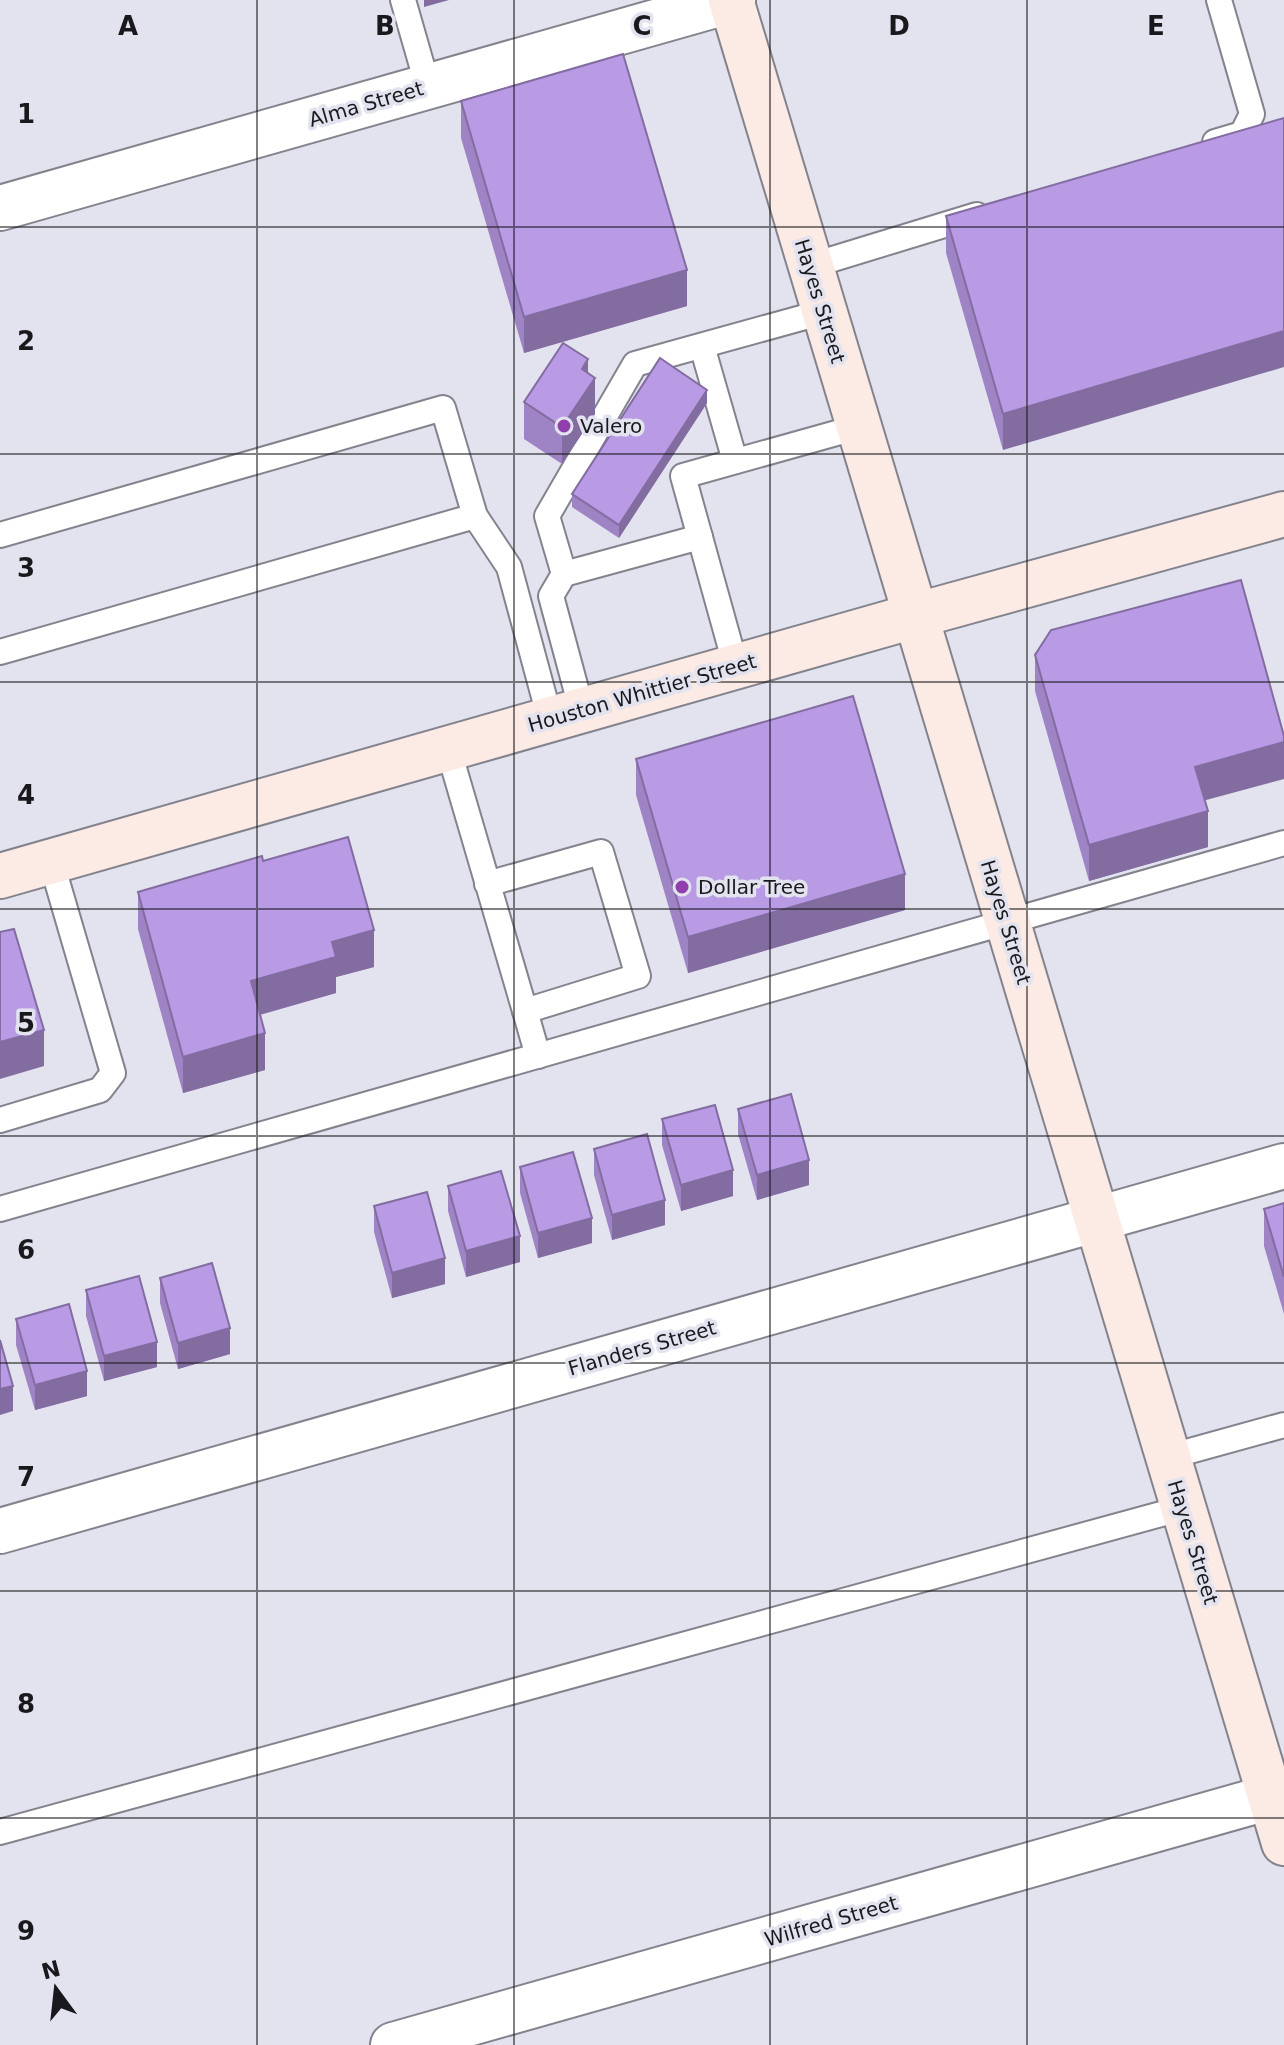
<svg xmlns="http://www.w3.org/2000/svg" width="1284" height="2045" font-family="'DejaVu Sans',sans-serif">
  <style>
    .lines { fill: none; stroke-linecap: round; stroke-linejoin: round }
    .lane-casing { stroke: #83838d; stroke-width: 28 }
    .street-casing { stroke: #83838d; stroke-width: 48 }
    .secondary-casing { stroke: #83838d; stroke-width: 48 }
    .lane { stroke: #fff; stroke-width: 24 }
    .street { stroke: #fff; stroke-width: 44 }
    .secondary { stroke: #fceae5; stroke-width: 44 }
    .wall { fill: #9f84c5 }
    .shaded-wall { fill: #826ca0 }
    .building { fill: #b99ae5; stroke: #826ca0; stroke-width: 2 }
    .grid { fill: none; stroke: #19191d; stroke-width: 2; stroke-opacity: 0.55 }
    .poi-dot { fill: #923fae; stroke: #e2e3ee; stroke-width: 3 }
    .labels { text-anchor: middle; stroke-width: 7; stroke-linejoin: round; paint-order: stroke }
    .street-label { font-size: 20px; fill: #19191d; stroke: #e2e3ee }
    .poi-label { font-size: 20px; fill: #19191d; stroke: #e2e3ee; text-anchor: start }
    .grid-label { font-size: 26px; text-anchor: middle; font-weight: bold; fill: #19191d; stroke: #e2e3ee; stroke-width: 7; stroke-linejoin: round; paint-order: stroke }
  </style>
  <rect width="100%" height="100%" fill="#e2e3ee"/>
  <g class="lines">
    <defs>
      <g id="lane">
        <polyline points="403,0 428,87"/>
        <polyline points="1215,142 1242,134 1252,114 1219,0"/>
        <polyline points="810,266 977,215"/>
        <polyline points="702,346 735,461"/>
        <polyline points="475,516 509,567 550,719"/>
        <polyline points="0,535 443,408 475,516 0,652"/>
        <polyline points="564,574 700,537"/>
        <polyline points="736,667 683,476 858,427"/>
        <polyline points="582,711 551,596 564,574 547,516 635,364 823,312"/>
        <polyline points="448,748 525,1011 638,976 601,852 487,884"/>
        <polyline points="525,1011 538,1056"/>
        <polyline points="0,1120 100,1090 113,1073 51,861"/>
        <polyline points="0,1209 1284,843"/>
        <polyline points="1168,1457 1284,1425"/>
        <polyline points="0,1832 1183,1508"/>
      </g>
      <g id="street">
        <polyline points="0,208 733,0"/>
        <polyline points="0,1531 1284,1166"/>
        <polyline points="393,2045 1270,1797"/>
      </g>
      <g id="secondary">
        <polyline points="731,0 1284,1843"/>
        <polyline points="0,876 914,616 1284,514"/>
      </g>
    </defs>
    <use href="#lane" class="lane-casing"/>
    <use href="#street" class="street-casing"/>
    <use href="#secondary" class="secondary-casing"/>
    <use href="#lane" class="lane"/>
    <use href="#street" class="street"/>
    <use href="#secondary" class="secondary"/>
  </g>
  <g class="wall">
    <polygon points="461,101 687,306 524,353 461,138"/>
    <polygon points="1284,118 1003,450 946,253 946,216"/>
    <polygon points="588,373 595,414 562,464 524,439 524,402"/>
    <polygon points="707,403 619,538 572,507 572,494"/>
    <polygon points="1035,655 1205,801 1208,847 1089,881 1035,691"/>
    <polygon points="636,759 905,910 688,973 636,795"/>
    <polygon points="263,861 374,967 336,977 336,993 260,1015 265,1070 183,1093 138,929 138,892"/>
    <polygon points="738,1109 809,1185 757,1200 738,1134"/>
    <polygon points="662,1119 733,1196 681,1211 662,1145"/>
    <polygon points="594,1149 665,1225 612,1240 594,1175"/>
    <polygon points="520,1167 592,1243 538,1258 520,1193"/>
    <polygon points="448,1186 520,1262 466,1277 448,1211"/>
    <polygon points="1284,1203 1284,1314 1264,1246 1264,1209"/>
    <polygon points="374,1206 445,1284 392,1298 374,1232"/>
    <polygon points="160,1278 230,1354 178,1369 160,1303"/>
    <polygon points="86,1290 157,1367 104,1381 86,1316"/>
    <polygon points="16,1319 87,1396 35,1410 16,1345"/>
  </g>
  <g class="shaded-wall">
    <polygon points="424,0 449,0 424,7"/>
    <polygon points="687,270 687,306 524,353 524,317"/>
    <polygon points="1284,331 1284,367 1003,450 1003,414"/>
    <polygon points="588,359 588,388 595,378 595,414 562,464 562,427 582,369"/>
    <polygon points="707,390 707,403 619,538 619,525"/>
    <polygon points="1284,742 1284,779 1195,803 1195,767"/>
    <polygon points="1208,811 1208,847 1089,881 1089,845"/>
    <polygon points="905,874 905,910 688,973 688,937"/>
    <polygon points="374,930 374,967 336,977 336,993 251,1017 251,981 332,942"/>
    <polygon points="44,1030 44,1066 0,1079 0,1042"/>
    <polygon points="265,1033 265,1070 183,1093 183,1057"/>
    <polygon points="809,1160 809,1185 757,1200 757,1175"/>
    <polygon points="733,1170 733,1196 681,1211 681,1185"/>
    <polygon points="665,1200 665,1225 612,1240 612,1215"/>
    <polygon points="592,1218 592,1243 538,1258 538,1233"/>
    <polygon points="520,1236 520,1262 466,1277 466,1251"/>
    <polygon points="445,1258 445,1284 392,1298 392,1273"/>
    <polygon points="230,1328 230,1354 178,1369 178,1343"/>
    <polygon points="157,1342 157,1367 104,1381 104,1356"/>
    <polygon points="87,1371 87,1396 35,1410 35,1385"/>
    <polygon points="13,1386 13,1411 0,1415 0,1389"/>
  </g>
  <g class="building">
    <polygon points="623,54 687,270 524,317 461,101"/>
    <polygon points="1284,118 1284,331 1003,414 946,216"/>
    <polygon points="563,343 588,359 582,369 595,378 562,427 524,402"/>
    <polygon points="660,358 707,390 619,525 572,494"/>
    <polygon points="1241,580 1284,736 1284,742 1195,767 1208,811 1089,845 1035,655 1051,630"/>
    <polygon points="853,696 905,874 688,937 636,759"/>
    <polygon points="348,837 374,930 332,942 336,957 251,981 265,1033 183,1057 138,892 262,856 263,861"/>
    <polygon points="14,929 44,1030 0,1042 0,932"/>
    <polygon points="791,1094 809,1160 757,1175 738,1109"/>
    <polygon points="715,1105 733,1170 681,1185 662,1119"/>
    <polygon points="647,1134 665,1200 612,1215 594,1149"/>
    <polygon points="573,1152 592,1218 538,1233 520,1167"/>
    <polygon points="501,1171 520,1236 466,1251 448,1186"/>
    <polygon points="427,1192 445,1258 392,1273 374,1206"/>
    <polygon points="1284,1203 1284,1277 1264,1209"/>
    <polygon points="212,1263 230,1328 178,1343 160,1278"/>
    <polygon points="139,1276 157,1342 104,1356 86,1290"/>
    <polygon points="69,1304 87,1371 35,1385 16,1319"/>
    <polygon points="0,1340 13,1386 0,1389"/>
  </g>
  <path class="grid" d="M257 0V2045M514 0V2045M770 0V2045M1027 0V2045M0 227H1284M0 454H1284M0 682H1284M0 909H1284M0 1136H1284M0 1363H1284M0 1591H1284M0 1818H1284"/>
  <g class="poi-dot">
    <circle cx="564" cy="426" r="8"/>
    <circle cx="682" cy="887" r="8"/>
  </g>
  <g class="labels">
    <g class="street-label">
      <text transform="translate(366 104) rotate(-16)" y="7">Alma Street</text>
      <text transform="translate(820 301) rotate(73)" y="7">Hayes Street</text>
      <text transform="translate(642 693) rotate(-16)" y="7">Houston Whittier Street</text>
      <text transform="translate(1006 922) rotate(73)" y="7">Hayes Street</text>
      <text transform="translate(642 1348) rotate(-16)" y="7">Flanders Street</text>
      <text transform="translate(1193 1542) rotate(73)" y="7">Hayes Street</text>
      <text transform="translate(831 1921) rotate(-16)" y="7">Wilfred Street</text>
    </g>
    <g class="poi-label">
      <text x="580" y="433">Valero</text>
      <text x="698" y="894">Dollar Tree</text>
    </g>
  </g>
  <g class="grid-label">
    <text x="128" y="35">A</text>
    <text x="385" y="35">B</text>
    <text x="642" y="35">C</text>
    <text x="899" y="35">D</text>
    <text x="1156" y="35">E</text>
    <text x="26" y="123">1</text>
    <text x="26" y="350">2</text>
    <text x="26" y="577">3</text>
    <text x="26" y="804">4</text>
    <text x="26" y="1032">5</text>
    <text x="26" y="1259">6</text>
    <text x="26" y="1486">7</text>
    <text x="26" y="1713">8</text>
    <text x="26" y="1940">9</text>
  </g>
  <g transform="translate(56 1989) rotate(345)" stroke="#e2e3ee" stroke-width="6" paint-order="stroke">
  <path d="M0-6L14 30L0 20L-14 30Z" fill="#19191d"/>
  <text y="-12" font-size="22" font-weight="bold" text-anchor="middle" fill="#19191d">N</text>
  </g>
</svg>
